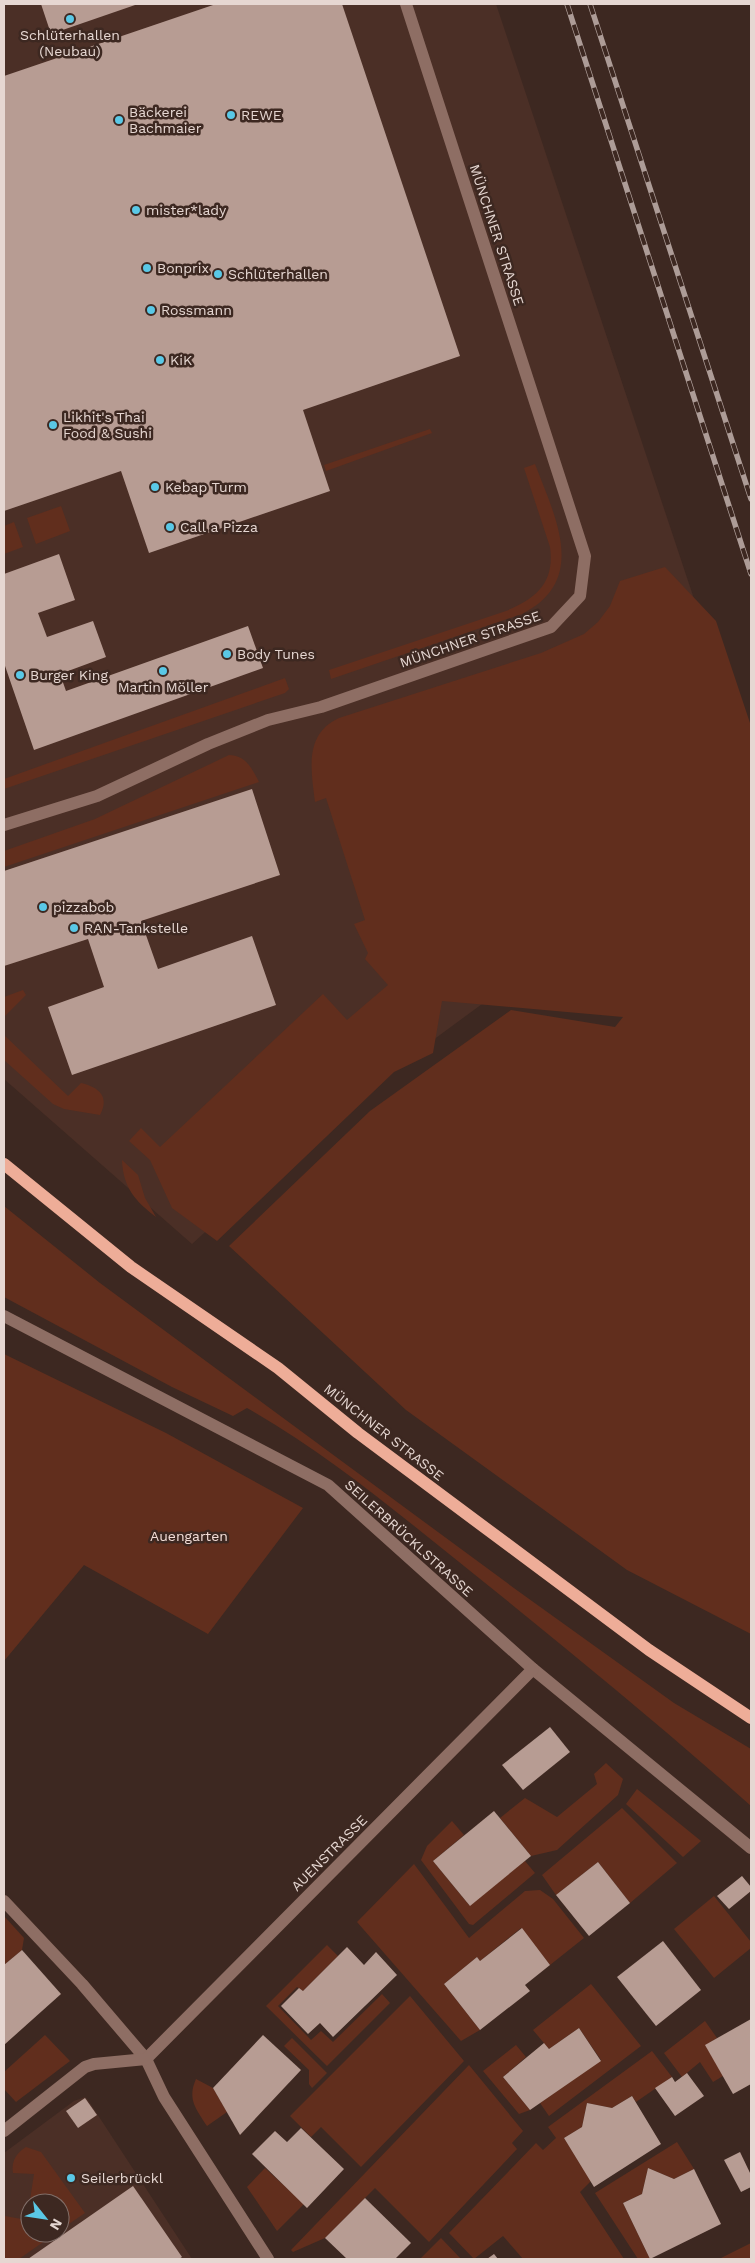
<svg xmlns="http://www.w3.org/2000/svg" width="755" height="2263" font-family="'Work Sans',sans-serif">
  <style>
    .built { fill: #4b2f26; fill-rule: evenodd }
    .green { fill: #612e1d }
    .building { fill: #b79c93 }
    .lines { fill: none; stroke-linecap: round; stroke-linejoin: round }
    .minor { stroke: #8e6e64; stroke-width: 12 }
    .major { stroke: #eead98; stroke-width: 12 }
    .rail-casing { stroke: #ad9c97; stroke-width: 5.5 }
    .rail { stroke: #3d2821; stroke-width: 4; stroke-dasharray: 11; stroke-linecap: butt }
    .poi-dot { fill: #5ac8e6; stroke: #3d2821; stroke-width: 2 }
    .labels { text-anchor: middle; stroke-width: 5; stroke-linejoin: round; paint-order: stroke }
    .poi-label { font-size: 14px; fill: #e6d7d2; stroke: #3d2821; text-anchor: start }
    .street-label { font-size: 14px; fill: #e6d7d2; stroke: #3d2821 }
    .park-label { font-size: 14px; fill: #f4ded8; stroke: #3d2821 }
  </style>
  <rect width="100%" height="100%" fill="#3d2821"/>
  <g class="built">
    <polygon points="4,4 496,4 751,770 516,979 342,1107 192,1244 4,1079"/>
    <path d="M85 2097 88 2100 192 2259H4V2153L74 2101ZM30 2203H60V2233H30Z"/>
  </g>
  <g class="green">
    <polygon points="430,429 432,433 326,471 324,465"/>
    <path d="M535 464C555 517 589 580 522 614L331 679 329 670 506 611C536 598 555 583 550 547L524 468Z"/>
    <polygon points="61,506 70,531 36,544 27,518"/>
    <polygon points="14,522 23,547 4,554 4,526"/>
    <path d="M665 567 716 621 751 726V1634L627 1570 406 1410 229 1246 370 1111 511 1010 615 1027 623 1017 442 1001 433 1053 394 1072 217 1241 172 1208 150 1160 129 1141 141 1128 160 1147 323 994 347 1020 388 985 365 959 368 953 354 924 365 920 326 798 315 802C311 770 304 734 339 718L541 653 584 634 598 622 610 606 620 581Z"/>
    <polygon points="285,678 289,689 285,693 4,789 4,779"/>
    <path d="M229 755C245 755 252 768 259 782L4 867V851L95 819Z"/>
    <polygon points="23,990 26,995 4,1017 4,997"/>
    <path d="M4 1035 68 1096 81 1083C99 1087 110 1097 100 1115L64 1109 53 1104 4 1060Z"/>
    <path d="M122 1160 138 1175 145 1198 156 1217C135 1201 123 1187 122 1160Z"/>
    <path d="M4 1206 100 1283 518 1591 674 1703 751 1749V1806C658 1723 561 1644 464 1566 394 1510 325 1452 247 1408L233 1416 172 1387 4 1297Z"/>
    <polygon points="4,1354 166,1433 303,1508 208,1634 84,1565 4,1661"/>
    <polygon points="606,1763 623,1779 618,1795 557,1850 531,1856 500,1818 525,1798 557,1817 597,1784 594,1774"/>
    <polygon points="637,1789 701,1841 683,1857 626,1804"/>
    <polygon points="622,1808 677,1863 630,1903 598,1862 556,1895 542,1875"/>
    <polygon points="452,1821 464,1835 433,1861 469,1905 525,1861 535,1873 473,1925 469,1924 421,1860 427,1846"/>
    <polygon points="414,1864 469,1938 525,1891 540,1890 553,1899 584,1938 550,1965 521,1928 480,1961 477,1957 444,1984 480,2030 461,2041 357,1922"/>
    <polygon points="714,1896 751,1942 751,1948 714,1978 674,1929"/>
    <polygon points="4,1916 24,1938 22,1950 4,1965"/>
    <polygon points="327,1945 338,1956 303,1991 297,1987 278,2006 311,2040 321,2031 333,2042 382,1994 390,2003 327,2066 266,2006"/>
    <polygon points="591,1984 641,2046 549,2116 540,2103 601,2060 579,2028 549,2049 533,2030"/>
    <polygon points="410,1996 464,2061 361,2167 321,2127 311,2137 290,2116"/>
    <polygon points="705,2021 717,2038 706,2045 723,2076 713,2082 700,2062 682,2077 664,2053"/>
    <polygon points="45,2035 70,2061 16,2102 4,2089 4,2072"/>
    <polygon points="292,2038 327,2073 312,2088 309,2084 309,2070 284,2046"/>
    <polygon points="516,2045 526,2057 503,2077 530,2110 519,2114 483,2071"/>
    <polygon points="652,2051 672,2077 636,2102 632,2096 612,2108 587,2103 582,2127 564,2138 591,2181 580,2192 624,2259 523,2259 503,2236 474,2259 449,2233 536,2143 543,2150 556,2138 548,2127"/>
    <polygon points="469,2065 523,2131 512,2143 517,2149 429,2242 375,2188 325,2238 293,2252 291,2250"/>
    <path d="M196 2079 213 2088 227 2112 207 2126C196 2109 187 2099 196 2079Z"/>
    <polygon points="677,2142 694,2169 674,2179 648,2168 642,2194 623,2203 650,2259 638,2259 595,2193"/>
    <path d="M26 2147 41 2152 85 2213 60 2230V2203H30V2233H56L19 2259H4L5 2216 27 2220 34 2174 13 2173C11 2160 17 2153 26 2147Z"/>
    <polygon points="265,2168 304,2204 277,2231 247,2187"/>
    <polygon points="441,2238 461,2259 420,2259"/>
    <polygon points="751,2243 751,2259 719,2259"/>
  </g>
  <g class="building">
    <polygon points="41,4 138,4 51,34"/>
    <polygon points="216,4 342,4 460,356 303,410 330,491 149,553 121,471 4,511 4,76"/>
    <polygon points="59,554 75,600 38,613 47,637 93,621 106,657 60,674 66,691 248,626 263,668 34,750 4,663 4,574"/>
    <polygon points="252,789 280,875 141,921 158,969 252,936 276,1005 72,1075 48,1007 104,987 88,939 4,966 4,871"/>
    <polygon points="550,1727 570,1752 523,1790 502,1765"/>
    <polygon points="494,1811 531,1856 470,1906 433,1861"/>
    <polygon points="598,1862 630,1903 589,1936 556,1895"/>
    <polygon points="742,1876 751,1887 751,1891 729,1909 717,1896"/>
    <polygon points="522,1928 550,1965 525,1985 530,1991 480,2030 444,1984 477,1957 480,1961"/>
    <polygon points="663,1941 701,1990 656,2026 617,1977"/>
    <polygon points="347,1947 364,1965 376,1952 397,1975 333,2037 320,2023 308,2034 281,2006 299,1988 303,1991"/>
    <polygon points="22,1950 61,1994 4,2045 4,1965"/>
    <polygon points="751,2019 751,2084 733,2094 705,2045"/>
    <polygon points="579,2028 601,2061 530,2110 503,2077 544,2043 549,2049"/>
    <polygon points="263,2035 301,2070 240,2135 213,2088"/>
    <polygon points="687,2073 704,2096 675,2116 655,2088 672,2077 675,2082"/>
    <polygon points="632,2096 661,2144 594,2187 564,2138 582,2127 587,2103 612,2108"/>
    <polygon points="85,2098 97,2115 78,2128 66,2111"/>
    <polygon points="301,2128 344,2169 307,2208 252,2154 275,2131 287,2142"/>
    <polygon points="740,2152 751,2175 751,2187 741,2192 724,2160"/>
    <polygon points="648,2168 674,2179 694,2169 721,2224 650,2259 623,2203 642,2194"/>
    <polygon points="133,2186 182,2257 179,2259 28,2259"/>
    <polygon points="365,2198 411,2243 395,2259 347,2259 325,2238"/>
    <polygon points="494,2254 498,2259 487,2259"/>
  </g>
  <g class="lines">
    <g class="minor">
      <polyline points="4,825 97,796 208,744 268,720 321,707 551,627 580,596 585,556 406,4"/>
      <polyline points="4,1316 328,1485 533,1669 751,1848"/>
      <polyline points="4,1901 82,1984 146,2059 164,2097 268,2259"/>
      <polyline points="4,2131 85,2067 94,2064 146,2059 533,1669"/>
    </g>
    <polyline class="major" points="4,1164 131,1267 278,1368 358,1433 649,1650 751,1718"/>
    <defs>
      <g id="rail">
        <polyline points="567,4 751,574"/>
        <polyline points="590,4 751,499"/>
      </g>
    </defs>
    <use href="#rail" class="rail-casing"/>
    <use href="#rail" class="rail"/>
  </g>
  <g class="poi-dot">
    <circle cx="70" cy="19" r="5"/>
    <circle cx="231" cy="115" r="5"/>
    <circle cx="119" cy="120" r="5"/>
    <circle cx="136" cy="210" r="5"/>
    <circle cx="147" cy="268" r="5"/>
    <circle cx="218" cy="274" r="5"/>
    <circle cx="151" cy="310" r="5"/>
    <circle cx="160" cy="360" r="5"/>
    <circle cx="53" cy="425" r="5"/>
    <circle cx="155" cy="487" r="5"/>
    <circle cx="170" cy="527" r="5"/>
    <circle cx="227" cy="654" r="5"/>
    <circle cx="163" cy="671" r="5"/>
    <circle cx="20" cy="675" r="5"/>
    <circle cx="43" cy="907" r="5"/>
    <circle cx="74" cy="928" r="5"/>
    <circle cx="71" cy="2178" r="5"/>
  </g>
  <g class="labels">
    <g class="poi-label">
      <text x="70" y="40" text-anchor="middle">Schlüterhallen<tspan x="70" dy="16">(Neubau)</tspan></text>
      <text x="129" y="117">Bäckerei<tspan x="129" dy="16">Bachmaier</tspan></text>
      <text x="241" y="120">REWE</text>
      <text x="146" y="215">mister*lady</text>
      <text x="157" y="273">Bonprix</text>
      <text x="228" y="279">Schlüterhallen</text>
      <text x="161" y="315">Rossmann</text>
      <text x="170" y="365">KiK</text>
      <text x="63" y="422">Likhit's Thai<tspan x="63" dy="16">Food &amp; Sushi</tspan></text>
      <text x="165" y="492">Kebap Turm</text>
      <text x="180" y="532">Call a Pizza</text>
      <text x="237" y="659">Body Tunes</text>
      <text x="30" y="680">Burger King</text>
      <text x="163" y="692" text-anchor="middle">Martin Möller</text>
      <text x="53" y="912">pizzabob</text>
      <text x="84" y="933">RAN-Tankstelle</text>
      <text x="81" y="2183">Seilerbrückl</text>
    </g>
    <g class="street-label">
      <text transform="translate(497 235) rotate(72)" y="5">MÜNCHNER STRASSE</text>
      <text transform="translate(470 639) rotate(-19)" y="5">MÜNCHNER STRASSE</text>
      <text transform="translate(384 1432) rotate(38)" y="5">MÜNCHNER STRASSE</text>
      <text transform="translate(409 1538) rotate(42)" y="5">SEILERBRÜCKLSTRASSE</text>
      <text transform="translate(329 1853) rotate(-45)" y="5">AUENSTRASSE</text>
    </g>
    <g class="park-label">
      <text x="189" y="1541">Auengarten</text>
    </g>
  </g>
  <rect width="755" height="2263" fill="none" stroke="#e6d7d2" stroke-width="10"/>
  <g transform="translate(45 2218) rotate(120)"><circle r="24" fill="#3d2821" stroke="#816e68"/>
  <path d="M0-4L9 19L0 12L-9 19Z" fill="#5ac8e6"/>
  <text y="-8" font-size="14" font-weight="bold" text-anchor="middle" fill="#e6d7d2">N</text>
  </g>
</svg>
